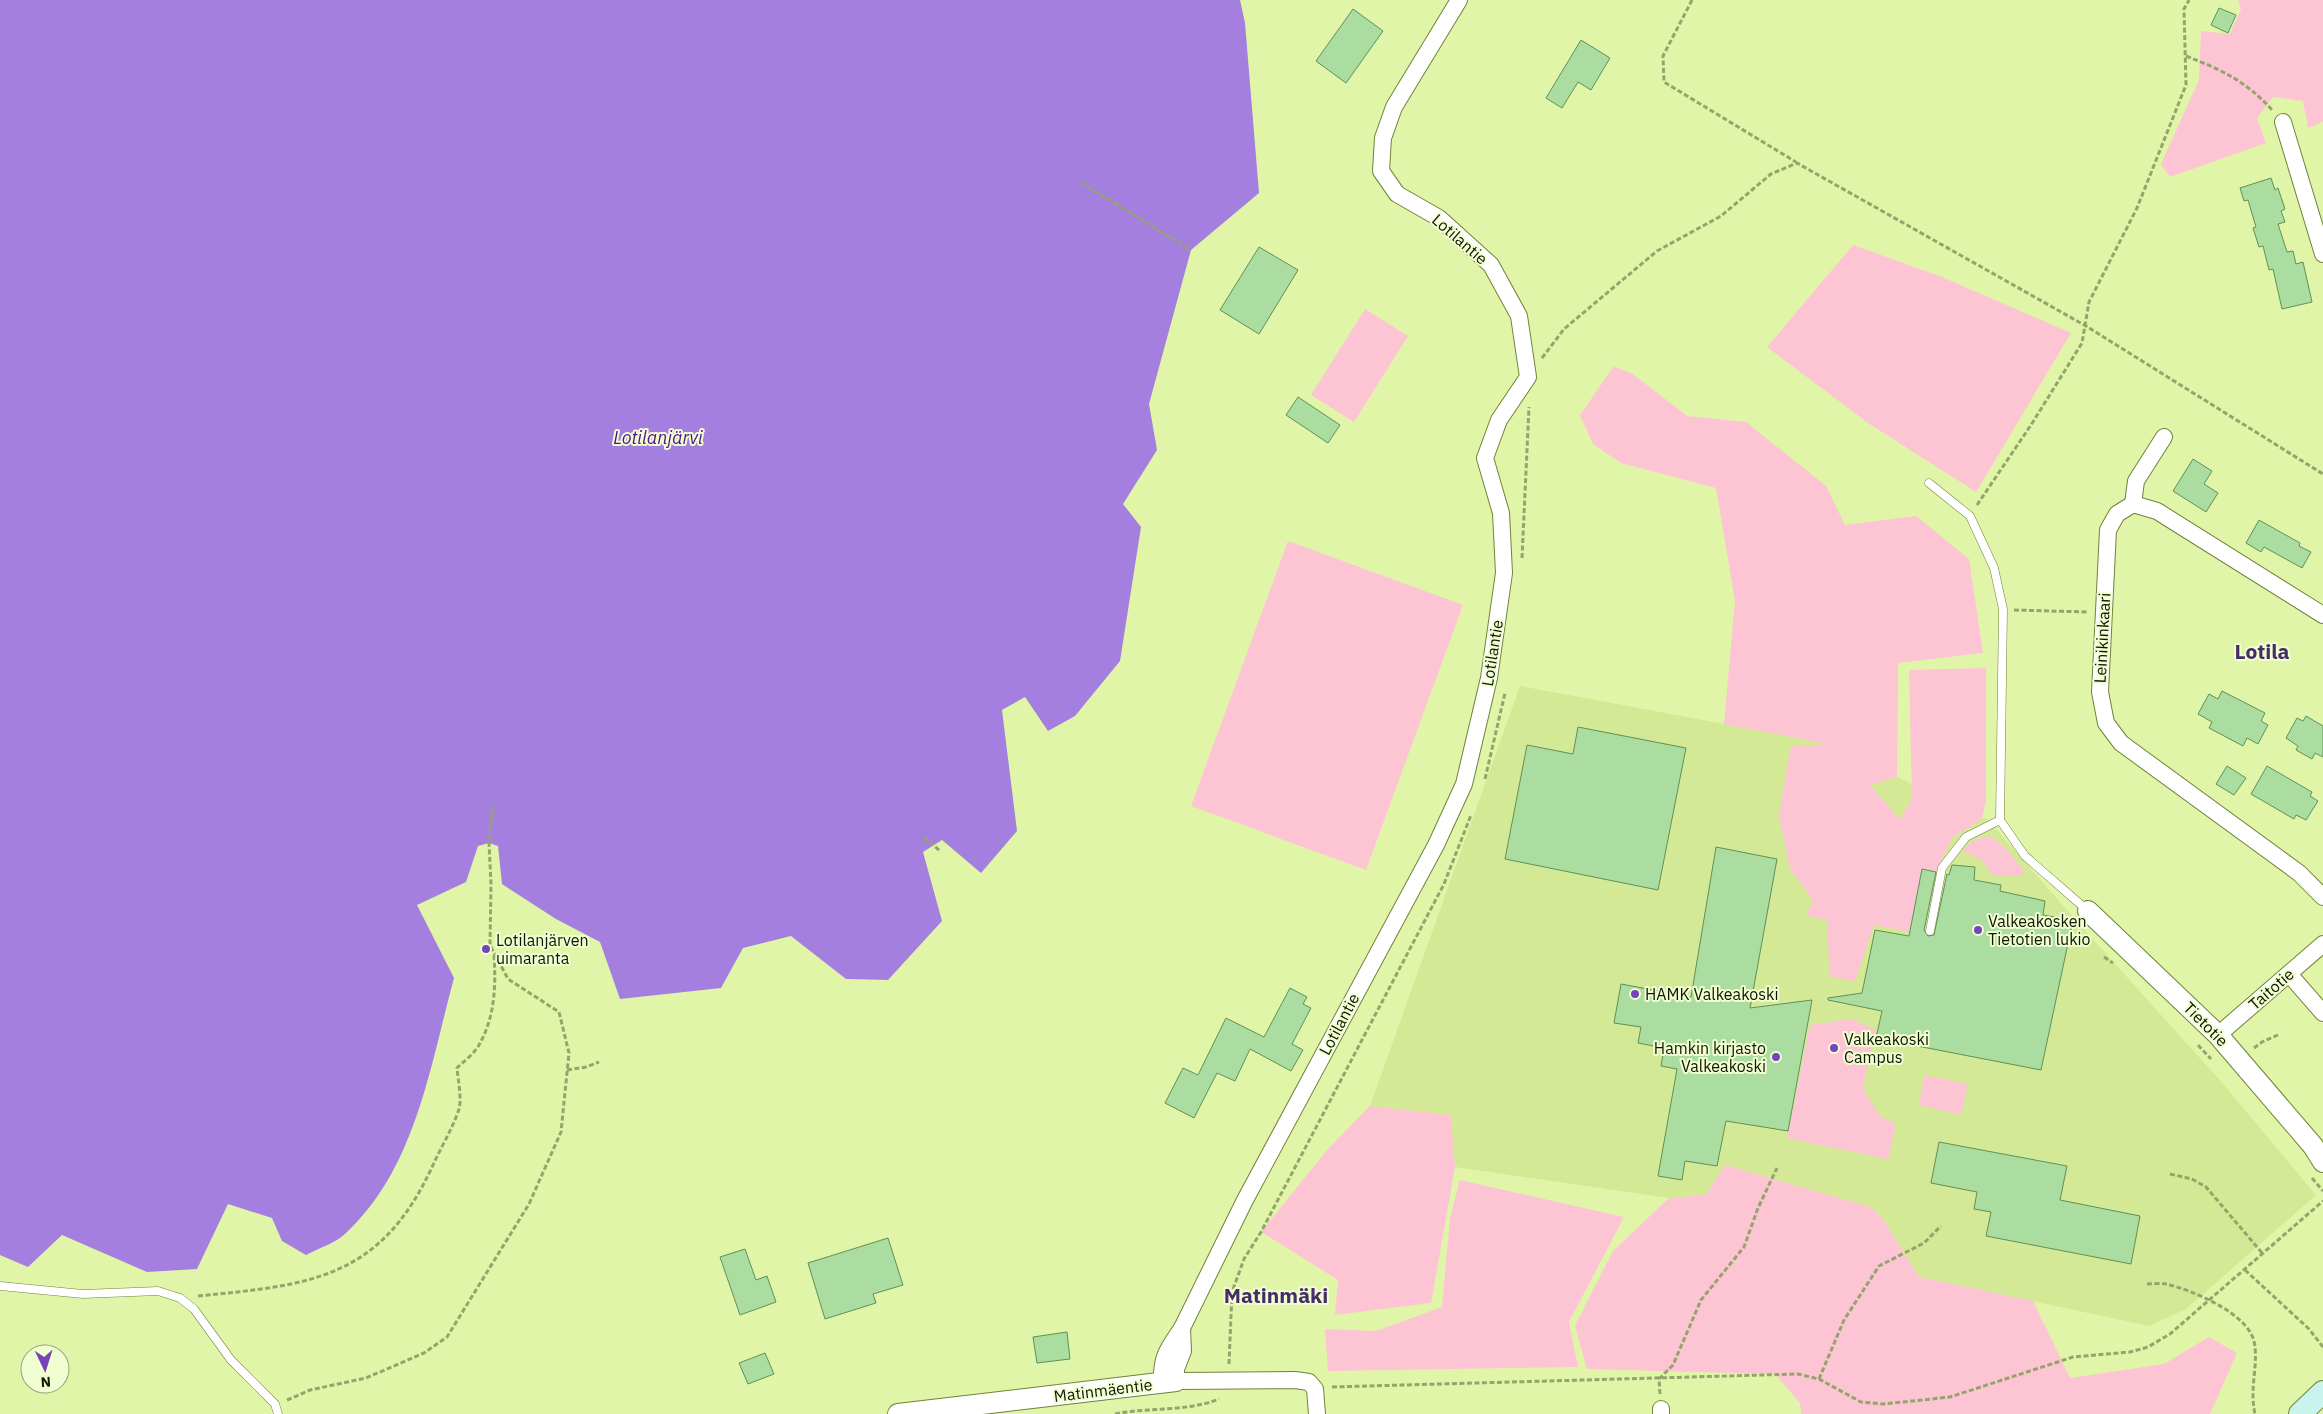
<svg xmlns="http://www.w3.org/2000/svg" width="2323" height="1414" font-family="'IBM Plex Sans',sans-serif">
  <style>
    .built { fill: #d4e996 }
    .green { fill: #fdc4d4 }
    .water { fill: #a47fe0 }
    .building { fill: #aadd9f; stroke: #609057 }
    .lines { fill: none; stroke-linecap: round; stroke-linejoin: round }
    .service-casing { stroke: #71823a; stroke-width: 9 }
    .minor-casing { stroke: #71823a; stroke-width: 18 }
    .tertiary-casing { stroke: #71823a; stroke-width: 22 }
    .secondary-casing { stroke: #71823a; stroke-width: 24 }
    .path { stroke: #95a46b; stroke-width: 3; stroke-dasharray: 5 2.5; stroke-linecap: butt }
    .service { stroke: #fff; stroke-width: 8 }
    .minor { stroke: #fff; stroke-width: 16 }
    .tertiary { stroke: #fff; stroke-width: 20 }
    .secondary { stroke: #c8f4ed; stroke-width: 22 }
    .poi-dot { fill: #7743ba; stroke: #f1fed2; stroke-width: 2 }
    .labels { text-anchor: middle; stroke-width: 4; stroke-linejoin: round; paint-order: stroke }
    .street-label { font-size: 16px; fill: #101600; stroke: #f1fed2 }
    .poi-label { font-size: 16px; fill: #101600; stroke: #f1fed2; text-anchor: start }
    .water-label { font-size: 18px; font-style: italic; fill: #50148a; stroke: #f1fed2 }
    .district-label { font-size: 21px; font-weight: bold; fill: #452d67; stroke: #f1fed2 }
  </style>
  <rect width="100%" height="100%" fill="#e1f5a9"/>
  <polygon class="built" points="1520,686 1832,744 1869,785 1897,777 1988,820 2089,935 2218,1078 2316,1195 2186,1309 2149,1326 1919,1277 1883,1219 1871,1207 1725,1165 1706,1195 1669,1198 1455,1167 1451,1115 1370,1106"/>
  <g class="green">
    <polygon points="2238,0 2323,0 2323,122 2308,128 2303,101 2273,97 2257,118 2266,143 2170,177 2161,164 2199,80 2201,31 2230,34 2241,9"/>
    <polygon points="1853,245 1942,277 2071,333 1976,492 1868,423 1767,347"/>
    <polygon points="1365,309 1408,336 1354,422 1311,395"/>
    <polygon points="1614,366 1634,375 1687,416 1746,422 1826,486 1845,525 1916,516 1969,559 1983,653 1898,663 1897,777 1870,785 1900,820 1912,799 1909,670 1986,668 1986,800 1982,819 1952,838 1936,872 1922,869 1910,932 1874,925 1855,981 1830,977 1827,920 1806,915 1813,900 1790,868 1779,815 1791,746 1829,744 1724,724 1735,601 1716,488 1621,463 1593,444 1580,415"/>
    <polygon points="1288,541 1463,605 1366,870 1191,806"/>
    <path d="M1988 836C2004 843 2013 857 2024 871L2021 876H1993L1983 861 1963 851 1972 841Z"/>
    <polygon points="1852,1019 1875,1029 1863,1089 1880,1116 1896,1124 1888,1159 1787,1138 1810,1025"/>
    <polygon points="1924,1075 1968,1084 1961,1115 1919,1105"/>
    <polygon points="1370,1106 1451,1115 1455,1167 1431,1303 1335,1315 1338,1280 1261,1232 1327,1150"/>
    <polygon points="1725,1165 1871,1207 1883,1219 1919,1277 2033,1301 2070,1378 2164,1364 2209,1337 2237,1353 2210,1414 1801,1414 1800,1403 1775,1374 1587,1369 1575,1326 1613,1251 1669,1198 1706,1195"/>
    <polygon points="1460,1180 1624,1217 1569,1322 1578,1367 1328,1371 1325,1329 1376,1331 1442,1307 1450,1218"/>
  </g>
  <path class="water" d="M0 0H1240L1245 23 1259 193 1191 250 1149 404 1157 450 1123 504 1141 527 1120 661 1075 716 1048 731 1025 697 1002 710 1017 831 981 873 942 840 923 852 942 921 888 980 846 979 791 936 743 948 721 988 620 999 600 942 556 919 502 884 498 846 489 843 478 846 466 882 417 905 454 978C430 1066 416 1168 346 1233 336 1243 319 1248 306 1255L282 1241 272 1218 228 1204 197 1269 147 1272 62 1235 28 1267 0 1255Z"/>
  <g class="building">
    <polygon points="2219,8 2236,15 2228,33 2211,25"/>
    <polygon points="1353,9 1383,31 1346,83 1316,61"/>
    <polygon points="1581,40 1610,58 1591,90 1578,82 1562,108 1546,98"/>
    <polygon points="2271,178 2275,190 2278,188 2285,209 2281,211 2285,222 2278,224 2287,252 2293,251 2296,264 2303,262 2312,302 2282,309 2273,269 2269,270 2263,246 2259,247 2253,228 2256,227 2248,200 2244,201 2240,188"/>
    <polygon points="1259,247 1298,270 1259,334 1220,310"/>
    <polygon points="1298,397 1340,425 1328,443 1286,415"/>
    <polygon points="2193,459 2212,471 2204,484 2218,493 2206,512 2173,491"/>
    <polygon points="2259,520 2300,543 2299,546 2311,552 2302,568 2264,547 2261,552 2246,543"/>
    <polygon points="2222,691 2265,713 2261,721 2268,725 2258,744 2247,738 2243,746 2209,728 2212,722 2198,714 2209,694 2218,699"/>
    <polygon points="2306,716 2323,726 2323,757 2315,753 2312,759 2296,750 2298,746 2286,738 2297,718 2303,721"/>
    <polygon points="1578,727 1686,748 1658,890 1505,859 1527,745 1573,754"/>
    <polygon points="2227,766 2246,778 2234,795 2216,784"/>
    <polygon points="2267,766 2312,792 2310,796 2318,801 2306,820 2296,815 2294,819 2251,794"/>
    <polygon points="1716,847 1777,859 1750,1008 1812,1000 1788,1131 1726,1121 1717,1166 1685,1161 1682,1180 1658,1176 1677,1069 1661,1066 1664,1048 1638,1043 1641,1027 1614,1023 1621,984 1691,997"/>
    <polygon points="1952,865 1975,867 1974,880 2001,885 2000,891 2045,901 2043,915 2073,920 2041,1070 1876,1038 1882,1011 1828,1000 1828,998 1862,993 1875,930 1909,936 1922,869 1936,872 1924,930 1928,936 1934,935 1947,874 1949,875"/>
    <polygon points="1290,988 1307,997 1303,1004 1311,1008 1292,1044 1303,1050 1291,1071 1250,1049 1235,1081 1217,1073 1194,1118 1165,1103 1183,1068 1198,1075 1226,1018 1264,1037"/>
    <polygon points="1939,1142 2067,1166 2060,1200 2140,1216 2131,1264 1986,1236 1991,1212 1974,1209 1977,1192 1931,1183"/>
    <polygon points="888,1238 903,1285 873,1294 876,1303 825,1319 808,1263"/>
    <polygon points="745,1249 756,1280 767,1276 776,1302 740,1315 720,1257"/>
    <polygon points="1067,1332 1070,1359 1037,1363 1033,1337"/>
    <polygon points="765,1353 774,1374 748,1384 739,1363"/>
  </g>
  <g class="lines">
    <defs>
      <g id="service">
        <polyline points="1929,483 1970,516 1994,568 2003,609 2000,820"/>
        <polyline points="1930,931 1942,868 1966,837 2000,820 2025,856 2087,910"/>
        <polyline points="0,1286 83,1294 158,1291 180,1298 194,1309 231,1360 275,1404 278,1414"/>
      </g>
      <g id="minor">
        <polyline points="2283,122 2323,254"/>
        <polyline points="2133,504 2136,481 2164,437"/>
        <polyline points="2323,615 2157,511 2133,504 2117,514 2108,530 2100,692 2106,723 2121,743 2299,873 2323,897"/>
        <polyline points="2289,974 2323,1013"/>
        <polyline points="2218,1035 2323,944"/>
        <polyline points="1182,1328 1183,1351 1176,1369 1176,1381 1295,1380 1309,1382 1315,1389 1317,1414"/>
        <path d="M1162 1382C1161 1356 1168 1349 1182 1328L1245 1200 1436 845 1464 784 1489 678 1504 573 1501 513 1485 458 1499 420 1528 377 1519 316 1491 265 1439 218 1397 194 1381 171 1383 138 1394 107 1459 0"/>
        <polyline points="1661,1409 1661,1414"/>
      </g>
      <g id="tertiary">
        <polyline points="2088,911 2218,1035 2313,1146 2323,1162"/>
        <polyline points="898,1414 1176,1381"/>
      </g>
      <polyline id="secondary" points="2300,1414 2323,1392"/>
    </defs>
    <use href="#service" class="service-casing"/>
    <use href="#minor" class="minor-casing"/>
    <use href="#tertiary" class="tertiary-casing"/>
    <use href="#secondary" class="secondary-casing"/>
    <g class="path">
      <polyline points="1692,0 1663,56 1664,82 1796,162"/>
      <path d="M2186 56C2222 70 2246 81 2272 110"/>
      <polyline points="1082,183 1191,250"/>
      <polyline points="1542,358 1564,329 1657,251 1721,216 1771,174 1797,163 2086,326 2323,474"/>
      <polyline points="1977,505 2031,425 2082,343 2089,302 2137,208 2186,85 2184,9 2189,0"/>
      <polyline points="1522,558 1529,407"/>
      <polyline points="2014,610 2088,612"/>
      <polyline points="1485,779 1505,693"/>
      <polyline points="924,837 940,851"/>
      <polyline points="2104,957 2113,963"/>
      <polyline points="2198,1045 2211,1059"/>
      <polyline points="2254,1048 2262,1042 2278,1035"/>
      <polyline points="567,1070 586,1067 599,1062"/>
      <polyline points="2170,1174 2192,1179 2206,1187 2263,1254"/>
      <polyline points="2312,1178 2323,1191"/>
      <polyline points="2245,1270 2309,1329 2323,1347"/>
      <path d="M2147 1284C2153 1284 2160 1283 2166 1284 2192 1290 2247 1313 2254 1341 2259 1364 2249 1388 2255 1414"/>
      <path d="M198 1296C311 1285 381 1279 433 1165 441 1147 453 1128 459 1109 462 1098 458 1080 457 1068 464 1061 474 1054 479 1045 495 1017 496 986 494 955"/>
      <polyline points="1229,1364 1232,1292 1244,1259 1261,1232 1444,884 1471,815"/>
      <polyline points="1819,1379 1844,1320 1879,1266 1924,1243 1941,1226"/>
      <polyline points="1332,1387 1798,1374 1819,1379 1861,1402 1883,1404 1904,1402 1950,1397 2073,1357 2130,1352 2148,1347 2170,1334 2323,1201"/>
      <polyline points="1660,1394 1659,1379 1673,1365 1701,1300 1744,1247 1758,1208 1777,1168"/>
      <polyline points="287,1400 310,1390 366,1378 424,1353 447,1337 529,1204 561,1132 569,1053 559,1012 508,979 490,945 491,884 489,843 493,805"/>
      <path d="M1115 1414C1149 1407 1187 1412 1219 1399"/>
    </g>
    <use href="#service" class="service"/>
    <use href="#minor" class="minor"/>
    <use href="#tertiary" class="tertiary"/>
    <use href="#secondary" class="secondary"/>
  </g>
  <g class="poi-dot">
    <circle cx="1978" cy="930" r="5"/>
    <circle cx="486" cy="949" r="5"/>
    <circle cx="1635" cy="994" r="5"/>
    <circle cx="1834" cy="1048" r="5"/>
    <circle cx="1776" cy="1057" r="5"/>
  </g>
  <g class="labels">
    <g class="street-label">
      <text transform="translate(1460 239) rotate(41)" y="6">Lotilantie</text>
      <text transform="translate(2102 638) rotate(-87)" y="6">Leinikinkaari</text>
      <text transform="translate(1492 653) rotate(-81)" y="6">Lotilantie</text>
      <text transform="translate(2271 989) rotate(-41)" y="6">Taitotie</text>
      <text transform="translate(1339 1024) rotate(-62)" y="6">Lotilantie</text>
      <text transform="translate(2206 1024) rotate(45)" y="6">Tietotie</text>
      <text transform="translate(1103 1390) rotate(-7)" y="6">Matinmäentie</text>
    </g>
    <g class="poi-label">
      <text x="1988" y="927">Valkeakosken<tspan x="1988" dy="18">Tietotien lukio</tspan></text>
      <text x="496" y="946">Lotilanjärven<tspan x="496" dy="18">uimaranta</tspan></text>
      <text x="1645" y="1000">HAMK Valkeakoski</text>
      <text x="1844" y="1045">Valkeakoski<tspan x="1844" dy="18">Campus</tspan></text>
      <text x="1766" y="1054" text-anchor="end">Hamkin kirjasto<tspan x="1766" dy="18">Valkeakoski</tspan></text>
    </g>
    <g class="water-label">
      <text x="658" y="444">Lotilanjärvi</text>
    </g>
    <g class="district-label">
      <text x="2262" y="659">Lotila</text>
      <text x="1276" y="1303">Matinmäki</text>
    </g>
  </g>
  <g transform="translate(45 1369) rotate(176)"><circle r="24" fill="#f1fed2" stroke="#97a17e"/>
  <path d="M0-4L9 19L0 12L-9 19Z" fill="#7743ba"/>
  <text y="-8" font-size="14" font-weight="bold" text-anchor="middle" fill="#101600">N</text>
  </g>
</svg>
